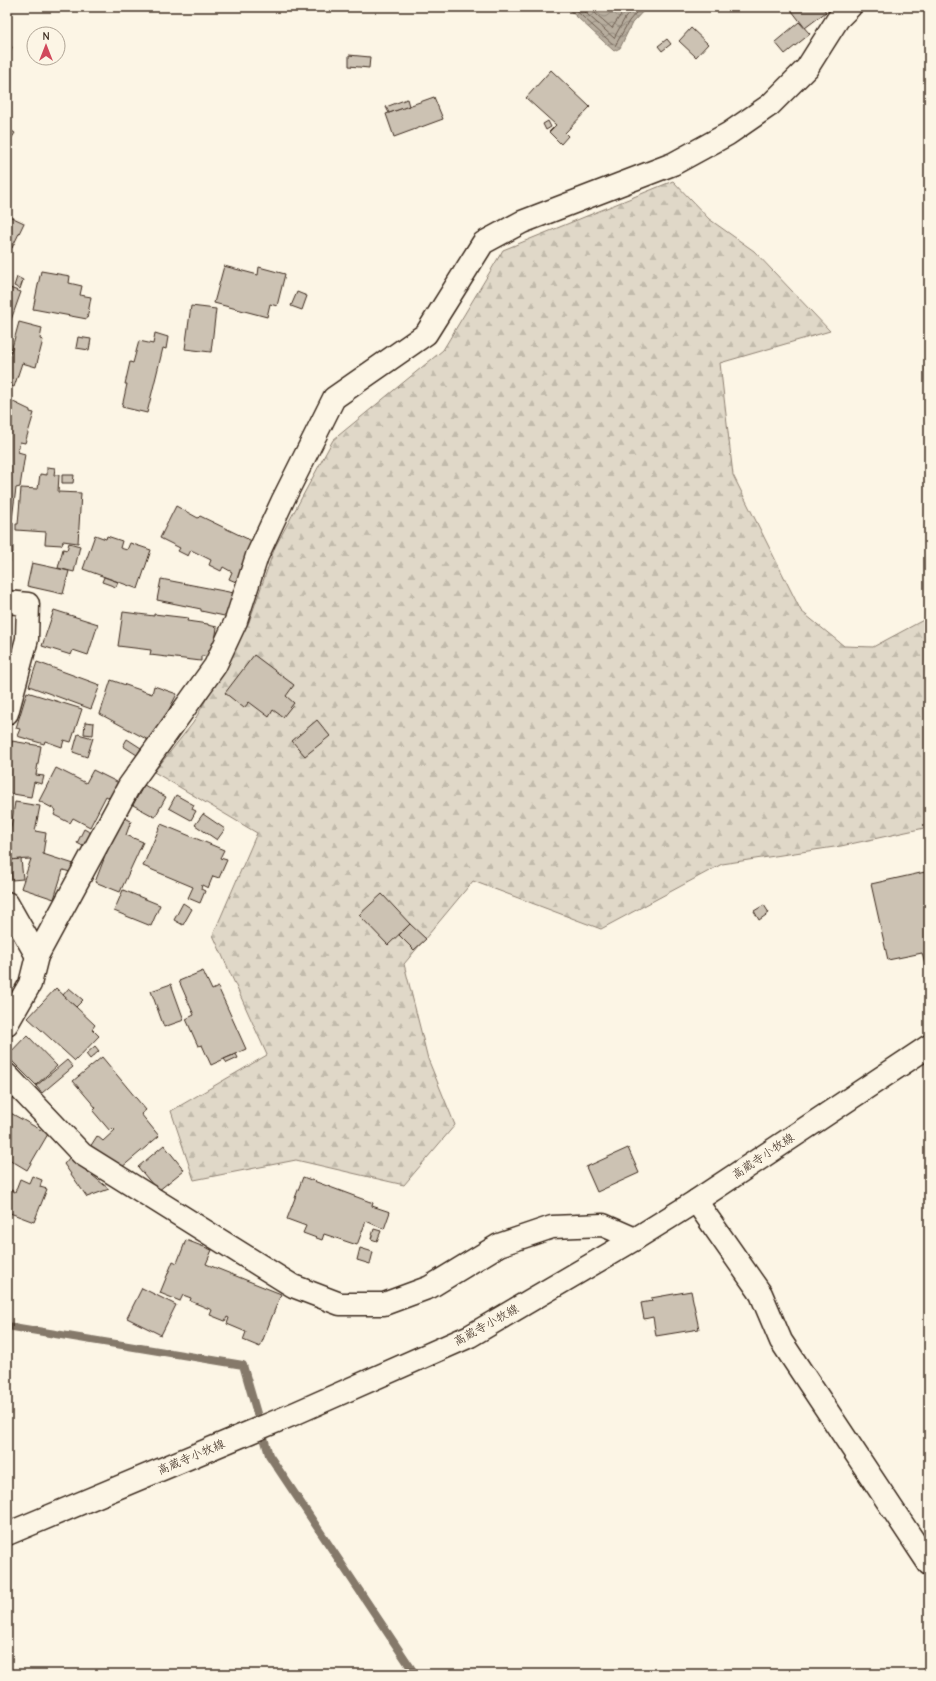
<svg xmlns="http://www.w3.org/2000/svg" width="936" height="1681" font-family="'Comic Neue','Klee One',sans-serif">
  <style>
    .forest { fill: url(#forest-firs); stroke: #8e8173 }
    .water { fill: url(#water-waves); stroke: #85796b }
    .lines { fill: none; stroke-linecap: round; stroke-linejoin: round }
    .shore { stroke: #6d5e51; stroke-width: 1 }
    .stream { stroke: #85796b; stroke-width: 8 }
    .building { fill: #ccc2b3; stroke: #3b2a1e }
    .minor-casing { stroke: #3b2a1e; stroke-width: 25 }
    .secondary-casing { stroke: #3b2a1e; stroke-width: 25 }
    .minor { stroke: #fcf5e5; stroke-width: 22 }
    .secondary { stroke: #fcf5e5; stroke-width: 22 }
    .labels { text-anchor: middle; stroke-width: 4; stroke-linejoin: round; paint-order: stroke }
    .street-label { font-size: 12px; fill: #3b2a1e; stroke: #fcf5e5 }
  </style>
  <defs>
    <pattern id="forest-firs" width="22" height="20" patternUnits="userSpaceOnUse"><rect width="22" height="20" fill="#e0d8c8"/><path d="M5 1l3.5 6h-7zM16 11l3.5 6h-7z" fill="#c1baab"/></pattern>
    <pattern id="water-waves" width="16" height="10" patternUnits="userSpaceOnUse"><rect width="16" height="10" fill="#b7ad9e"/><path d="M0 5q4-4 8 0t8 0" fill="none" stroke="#968d80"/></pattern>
  </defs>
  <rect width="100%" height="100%" fill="#fcf5e5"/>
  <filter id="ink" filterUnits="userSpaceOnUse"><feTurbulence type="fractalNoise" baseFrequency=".025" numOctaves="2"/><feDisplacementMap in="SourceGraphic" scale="8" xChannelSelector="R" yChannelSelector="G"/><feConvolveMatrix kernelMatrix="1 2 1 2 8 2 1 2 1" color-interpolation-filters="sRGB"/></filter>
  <g filter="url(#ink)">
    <g class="forest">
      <polygon points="673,181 709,219 754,251 830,331 720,363 733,475 801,611 844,646 873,647 929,617 929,827 841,846 722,864 601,929 473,881 404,964 428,1059 455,1125 404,1185 296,1160 194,1180 171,1111 267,1055 213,935 257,833 154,772 193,723 249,622 275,547 333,440 443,350 503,250"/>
      <polygon points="929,305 929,376 925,371"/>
    </g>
    <polygon class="water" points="566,7 647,7 632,23 620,48 614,51"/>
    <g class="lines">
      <g class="shore">
        <polyline points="572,7 615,46 629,21 641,7"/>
        <polyline points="579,7 614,38 625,18 635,7"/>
        <polyline points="588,7 612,28 626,7"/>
      </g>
      <polyline class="stream" points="7,1326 243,1365 269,1455 415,1674"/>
    </g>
    <g class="building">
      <polygon points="789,7 827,7 824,9 826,12 805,28"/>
      <polygon points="799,22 810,34 785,54 775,42"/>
      <polygon points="691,28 708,44 696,57 679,41"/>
      <polygon points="667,39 671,44 662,51 658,46"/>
      <polygon points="7,45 12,47 7,58"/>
      <polygon points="349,55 370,57 369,68 349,66"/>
      <polygon points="551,70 590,107 565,133 568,136 561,144 549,132 556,125 526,98"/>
      <polygon points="434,97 443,119 394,137 386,114"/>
      <polygon points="407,99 409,106 389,113 386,107"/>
      <polygon points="548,121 551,127 546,130 543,124"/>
      <polygon points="7,128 15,133 7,145"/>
      <polygon points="7,215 24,223 12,248 7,246"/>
      <polygon points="224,266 258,275 259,267 285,274 277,306 270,304 267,317 214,303"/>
      <polygon points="41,271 70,276 69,283 82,286 80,295 91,297 87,319 33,309"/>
      <polygon points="17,277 23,280 20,289 14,286"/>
      <polygon points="7,287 21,292 7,331"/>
      <polygon points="297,292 307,296 302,310 291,306"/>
      <polygon points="191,306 216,309 211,352 185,349"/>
      <polygon points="19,322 42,328 40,339 43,340 36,367 22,363 14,387 7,384 7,354 10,355"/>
      <polygon points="155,333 168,337 166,349 163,348 147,413 122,407 127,384 125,384 130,362 133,363 139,341 153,344"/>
      <polygon points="78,337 91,339 89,350 76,348"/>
      <polygon points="7,399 30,410 30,412 34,413 25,443 20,442 18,452 25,454 20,487 16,488 12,519 7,519"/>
      <polygon points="47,467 55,468 54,475 59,475 58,492 81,493 78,543 63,541 62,545 45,544 46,532 16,530 16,524 18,524 21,488 38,489 40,474 47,475"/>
      <polygon points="62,475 74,475 73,483 62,483"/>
      <polygon points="176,506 198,518 200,516 256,543 236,582 229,579 232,572 223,567 221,571 209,565 211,560 191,550 188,556 178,551 180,548 160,538"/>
      <polygon points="7,522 13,522 13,553 10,553 10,562 7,562"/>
      <polygon points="95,535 106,539 107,536 122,541 120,548 127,550 130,543 151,550 138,589 83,569"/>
      <polygon points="69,543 80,546 74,572 58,568 63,549 67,550"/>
      <polygon points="32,563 69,571 63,594 27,586"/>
      <polygon points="104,577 118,582 116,587 102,582"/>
      <polygon points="161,579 234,593 229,617 201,611 201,609 157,600"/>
      <polygon points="54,610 98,624 88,655 73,650 71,655 42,646"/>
      <polygon points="123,612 154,616 154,614 188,618 187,621 208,624 208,625 217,627 213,657 201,656 201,661 150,655 151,650 118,646"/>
      <polygon points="254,655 294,685 286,696 294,703 283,717 273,710 269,717 249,702 244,708 225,693"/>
      <polygon points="37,662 100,685 91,709 29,686"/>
      <polygon points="111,680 152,694 154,686 177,694 161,725 150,741 100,714"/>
      <polygon points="27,692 82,709 71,742 64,740 62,747 45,741 44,744 17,736 20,729 16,728"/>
      <polygon points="317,720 330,736 305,756 292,741"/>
      <polygon points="85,722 94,723 93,735 84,734"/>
      <polygon points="78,734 93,738 87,757 73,752"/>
      <polygon points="127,739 141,748 137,755 123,746"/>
      <polygon points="12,741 41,746 36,775 44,776 42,784 34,782 31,797 7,793 7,770"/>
      <polygon points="56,768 86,783 93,770 121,784 113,800 106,796 90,827 73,818 70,823 54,815 56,810 39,801"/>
      <polygon points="144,785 166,797 155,817 133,805"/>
      <polygon points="176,795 194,805 192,809 196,811 191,820 169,808"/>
      <polygon points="15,802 40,806 35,831 46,833 43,854 77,865 74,873 63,870 54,899 21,888 31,859 8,860 8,846"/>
      <polygon points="203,814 225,829 217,840 195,825"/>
      <polygon points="123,817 131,821 126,835 143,842 120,892 95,882 115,831"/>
      <polygon points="161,824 224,850 220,858 227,860 219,878 213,876 208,888 202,885 201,889 205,891 200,903 188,898 193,887 143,866"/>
      <polygon points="84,829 95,835 87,848 77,843"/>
      <polygon points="21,859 23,879 12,880 10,860"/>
      <polygon points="925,872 929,891 929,968 926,969 922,953 888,960 871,884"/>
      <polygon points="123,890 160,905 151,926 114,911"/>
      <polygon points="382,894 410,924 388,945 359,915"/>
      <polygon points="183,903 192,909 183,925 174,920"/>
      <polygon points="764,905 769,913 759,920 754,911"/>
      <polygon points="410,924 426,939 414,950 399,935"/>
      <polygon points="203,971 212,990 218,987 246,1049 211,1065 202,1045 198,1046 186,1019 194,1015 179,981"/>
      <polygon points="171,984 184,1020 164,1027 151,991"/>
      <polygon points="56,988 95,1025 92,1029 99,1036 75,1061 28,1018"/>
      <polygon points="69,988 83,1000 76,1007 63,995"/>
      <polygon points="27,1035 57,1066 36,1085 7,1056"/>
      <polygon points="95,1046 99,1051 90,1059 86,1054"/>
      <polygon points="236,1054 238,1058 227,1063 224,1059"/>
      <polygon points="102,1057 146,1110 141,1114 159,1136 121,1168 90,1147 97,1136 103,1141 115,1130 113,1128 110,1131 93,1111 96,1108 73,1081"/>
      <polygon points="67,1060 73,1067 42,1093 36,1086"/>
      <polygon points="7,1111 48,1134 27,1170 7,1158"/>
      <polygon points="164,1145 184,1170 158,1191 138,1167"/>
      <polygon points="628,1148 639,1173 597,1192 586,1167"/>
      <polygon points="70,1157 109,1189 87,1197 64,1164"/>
      <polygon points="32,1176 42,1180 40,1187 47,1189 34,1222 10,1213 7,1218 7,1188 15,1192 20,1179 29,1183"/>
      <polygon points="303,1177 373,1203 372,1206 390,1212 384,1229 366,1221 357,1245 324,1234 322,1240 303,1233 306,1226 287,1219"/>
      <polygon points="374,1229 381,1231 377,1241 371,1239"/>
      <polygon points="186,1240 212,1250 206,1264 281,1294 260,1347 243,1340 246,1332 227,1324 229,1318 227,1317 225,1321 210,1315 212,1310 190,1301 191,1298 183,1295 180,1301 160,1293 173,1261 177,1263"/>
      <polygon points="360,1248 373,1252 370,1264 357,1260"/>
      <polygon points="142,1288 176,1305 161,1335 127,1318"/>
      <polygon points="691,1291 699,1329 656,1336 653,1317 644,1319 641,1303 652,1301 651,1298"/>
    </g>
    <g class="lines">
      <defs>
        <g id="minor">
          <polyline points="7,602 28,604 27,639 7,713"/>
          <polyline points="7,903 37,956"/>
          <polyline points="7,1024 30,984 37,956 129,786 215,666 236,621 257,556 283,500 334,398 426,334 483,243 522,222 673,164 728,134 770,105 807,68 838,19 850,7"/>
          <polyline points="7,1075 82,1154 293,1286 340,1304 384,1304 430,1287 499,1245 552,1227 603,1225 635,1239"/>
          <polyline points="696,1201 761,1294 781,1341 929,1564"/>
        </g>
        <polyline id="secondary" points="7,1534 296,1413 470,1336 635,1239 696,1201 929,1046"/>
      </defs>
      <use href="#minor" class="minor-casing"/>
      <use href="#secondary" class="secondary-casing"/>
      <use href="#minor" class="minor"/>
      <use href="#secondary" class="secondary"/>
    </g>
  </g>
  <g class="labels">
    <g class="street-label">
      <text transform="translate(763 1156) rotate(-34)" y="4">高蔵寺小牧線</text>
      <text transform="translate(486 1325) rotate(-29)" y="4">高蔵寺小牧線</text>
      <text transform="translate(191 1457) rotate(-23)" y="4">高蔵寺小牧線</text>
    </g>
  </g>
  <rect width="936" height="1681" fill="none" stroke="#fcf5e5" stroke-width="24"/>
  <rect x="12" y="12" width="912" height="1657" fill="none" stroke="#3b2a1e" stroke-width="1.5" filter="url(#ink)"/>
  <g transform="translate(46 46)"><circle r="19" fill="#fcf5e5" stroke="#afa495"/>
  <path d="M0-3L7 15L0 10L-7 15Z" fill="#d1495b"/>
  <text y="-6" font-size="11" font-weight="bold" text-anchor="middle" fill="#3b2a1e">N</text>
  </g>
</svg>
